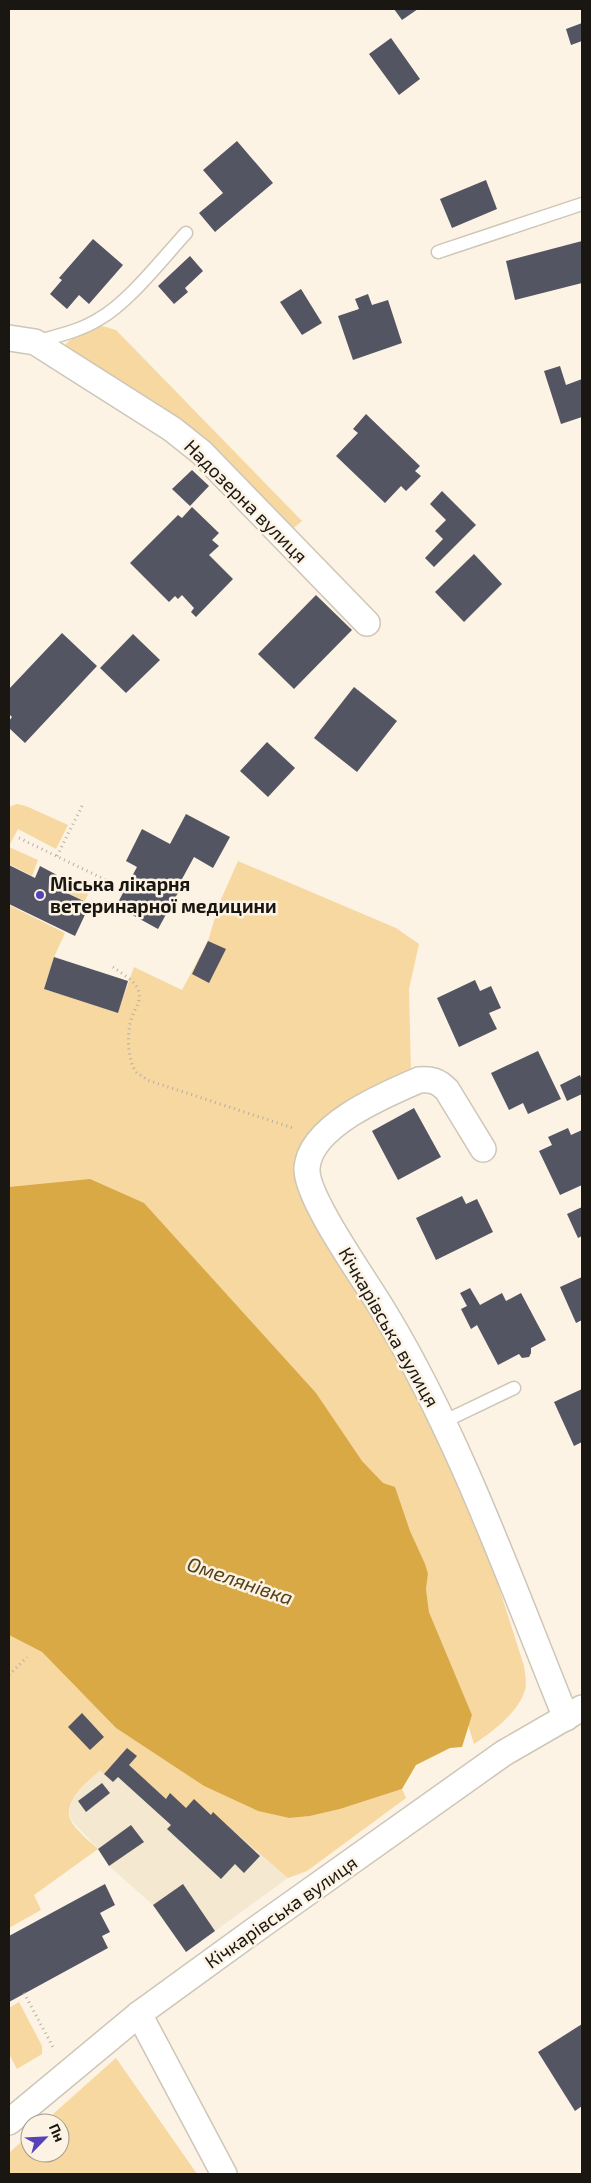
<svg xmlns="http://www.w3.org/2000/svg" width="591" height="2183" font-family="'Exo 2',sans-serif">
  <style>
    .built { fill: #f4e8d1 }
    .green { fill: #f6d8a0 }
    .water { fill: #d8a945 }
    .building { fill: #545563 }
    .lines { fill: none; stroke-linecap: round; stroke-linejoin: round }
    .lane-casing { stroke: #cec6b7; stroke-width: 15 }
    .street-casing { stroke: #cec6b7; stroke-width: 28 }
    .path { stroke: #b6aea3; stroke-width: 3; stroke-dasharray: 1 4; stroke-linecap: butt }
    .lane { stroke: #fff; stroke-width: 12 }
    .street { stroke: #fff; stroke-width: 25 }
    .poi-dot { fill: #5543bb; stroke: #fcf3e4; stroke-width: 2 }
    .labels { text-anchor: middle; stroke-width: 5; stroke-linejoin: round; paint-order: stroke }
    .street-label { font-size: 19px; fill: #1a1712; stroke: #fcf3e4 }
    .poi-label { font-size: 19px; font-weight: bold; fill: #1a1712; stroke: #fcf3e4; text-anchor: start }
    .water-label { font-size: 20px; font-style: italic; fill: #544017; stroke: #fcf3e4 }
  </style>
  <rect width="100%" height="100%" fill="#fcf3e4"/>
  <polygon class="built" points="127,1748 170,1793 194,1799 211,1814 213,1812 288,1878 186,1952 153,1905 109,1866 98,1849 71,1820 68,1807 73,1797 100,1769 104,1773"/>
  <g class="green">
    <path d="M102 326 116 330 302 521 289 532 62 350C67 337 89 332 102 326Z"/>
    <polygon points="17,804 26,806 68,825 56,849 18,829 9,846 9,807"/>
    <polygon points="9,847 38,860 32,876 9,864"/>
    <path d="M238 861 396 928 419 944 409 989 411 1072 299 1151 403 1358 483 1537 524 1666C525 1673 527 1683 525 1690 518 1713 493 1731 474 1744L468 1725 472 1715 429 1612 426 1589 428 1574 9 1251V905L65 933 54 957 44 989 118 1012 134 967 182 990 208 941 219 904Z"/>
    <polygon points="63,874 91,887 85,901 54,887 58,878"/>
    <path d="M9 1635 42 1652 116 1728 204 1786 258 1811 289 1818 310 1816 340 1809 402 1789 406 1798 307 1871 288 1878 213 1813 211 1815 194 1800 186 1808 171 1794 166 1799 129 1765 136 1756 127 1748 104 1774 100 1770C88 1782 61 1801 71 1821 75 1829 90 1842 98 1849L34 1895 41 1910 9 1928Z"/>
    <polygon points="19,2002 42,2046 42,2054 17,2069 9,2054 9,2008"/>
    <polygon points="116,2058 197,2174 9,2174 9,2153 30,2134 30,2153 60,2153 60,2123 43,2123"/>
  </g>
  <polygon class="water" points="90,1179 144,1203 316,1393 362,1461 383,1483 395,1487 410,1531 425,1564 428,1574 426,1589 429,1612 472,1715 462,1747 450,1748 416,1765 402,1789 340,1809 310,1816 289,1818 258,1811 204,1786 116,1728 42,1652 9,1635 9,1187"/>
  <g class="building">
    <polygon points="394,9 418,9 402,20"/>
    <polygon points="582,23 582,41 571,45 566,29"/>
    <polygon points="391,38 420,79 399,95 369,54"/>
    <polygon points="237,141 273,183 215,232 199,213 223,193 203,170"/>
    <polygon points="486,180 497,209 452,228 440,199"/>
    <polygon points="93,239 123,265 89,304 79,295 67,309 50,294 62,280 59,278"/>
    <polygon points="582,241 582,283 515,300 506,261"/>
    <polygon points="190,256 203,271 185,288 188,292 174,304 158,286"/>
    <polygon points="301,289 322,323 302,335 280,302"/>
    <polygon points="368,294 372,305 388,300 402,343 353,360 338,316 359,309 355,299"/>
    <polygon points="560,366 566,385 582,379 582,417 561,424 544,371"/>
    <polygon points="366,414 420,466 415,471 421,476 406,491 401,486 385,503 336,456 358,433 353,429"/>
    <polygon points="192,470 209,486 190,506 172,489"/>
    <polygon points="442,491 476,525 434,567 425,558 443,539 435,531 446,520 430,504"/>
    <polygon points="192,507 219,533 212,540 219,546 209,555 233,579 196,617 191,612 194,608 182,595 178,599 175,596 169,602 130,563 178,515 182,518"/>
    <polygon points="474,554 502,584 464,622 435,592"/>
    <polygon points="316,595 352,630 294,689 258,654"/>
    <polygon points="62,633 97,666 25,743 9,728 9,721 12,717 9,714 9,689"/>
    <polygon points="133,634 160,660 126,693 100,668"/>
    <polygon points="354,687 397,721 357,772 314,738"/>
    <polygon points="267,742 295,768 268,797 240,771"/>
    <polygon points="186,814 230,837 213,868 194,857 182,879 185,880 158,929 116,906 137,867 126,861 142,829 170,844"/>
    <polygon points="9,865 35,878 40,866 57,875 52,886 90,904 75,936 9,904"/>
    <polygon points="208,941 226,949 209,983 192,974"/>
    <polygon points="54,957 128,981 118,1013 44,989"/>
    <polygon points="475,980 480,991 491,986 501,1008 489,1013 497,1029 459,1047 437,998"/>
    <polygon points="538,1051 561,1099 528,1114 523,1103 509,1110 491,1073"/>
    <polygon points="580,1075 582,1080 582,1094 567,1101 560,1085"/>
    <polygon points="414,1108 441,1157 398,1180 372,1131"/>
    <polygon points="568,1128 571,1135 582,1130 582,1185 560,1195 539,1151 552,1145 548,1137"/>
    <polygon points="462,1196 466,1204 477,1199 493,1232 436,1260 416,1218"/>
    <polygon points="582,1207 582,1236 578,1238 567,1214"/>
    <polygon points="582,1277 582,1320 576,1323 560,1287"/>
    <polygon points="470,1288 480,1305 502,1293 506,1301 521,1293 546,1340 531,1348 531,1353 529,1357 522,1358 519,1354 498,1365 477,1325 471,1329 461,1309 467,1306 460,1293"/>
    <polygon points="582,1389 582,1442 574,1446 554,1402"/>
    <polygon points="82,1713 104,1737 90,1750 68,1727"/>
    <polygon points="127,1748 137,1756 129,1765 166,1799 170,1793 186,1808 194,1799 211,1815 213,1812 260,1856 244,1873 235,1864 221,1879 167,1829 171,1825 118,1777 113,1782 104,1774"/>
    <polygon points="102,1783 110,1793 86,1812 78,1801"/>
    <polygon points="131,1825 144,1842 109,1866 98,1849"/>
    <polygon points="105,1884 115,1905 100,1913 110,1932 102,1936 108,1948 9,2002 9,1936"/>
    <polygon points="183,1884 215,1931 186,1952 153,1905"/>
    <polygon points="582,2024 582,2106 575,2111 538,2052"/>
  </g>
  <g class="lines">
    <defs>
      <g id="lane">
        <polyline points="438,252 582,204"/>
        <path d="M35 342C57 336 80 331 99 319 129 302 162 259 186 233"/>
        <polyline points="443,1422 514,1388"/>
      </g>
      <g id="street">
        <polyline points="9,338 35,342 172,429 201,452 367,623"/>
        <path d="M483 1149 447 1090C438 1081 432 1079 419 1080 384 1095 310 1126 307 1168 305 1198 369 1285 386 1315 461 1440 511 1583 566 1718"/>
        <polyline points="139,2014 224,2174"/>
        <polyline points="9,2122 139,2014 245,1937 504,1753 582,1708"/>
      </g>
    </defs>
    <use href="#lane" class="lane-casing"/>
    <use href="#street" class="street-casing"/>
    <g class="path">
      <polyline points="19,838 108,881"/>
      <polyline points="57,856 83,804"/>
      <path d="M113 967C121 973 132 979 137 987 144 1000 134 1008 131 1020 127 1033 127 1062 137 1073 140 1075 144 1077 147 1080L293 1128"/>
      <polyline points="9,1675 27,1657"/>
      <polyline points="24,1993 54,2049"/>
    </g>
    <use href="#lane" class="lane"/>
    <use href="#street" class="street"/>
  </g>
  <circle class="poi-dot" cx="40" cy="895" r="5"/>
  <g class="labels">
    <g class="street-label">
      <text transform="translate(246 501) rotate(45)" y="7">Надозерна вулиця</text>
      <text transform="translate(389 1327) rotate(60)" y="7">Кічкарівська вулиця</text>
      <text transform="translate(281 1912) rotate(-35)" y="7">Кічкарівська вулиця</text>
    </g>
    <g class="poi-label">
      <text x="50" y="891">Міська лікарня<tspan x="50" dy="22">ветеринарної медицини</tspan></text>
    </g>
    <g class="water-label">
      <text transform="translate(240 1581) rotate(19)" y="7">Омелянівка</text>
    </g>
  </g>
  <rect width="591" height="2183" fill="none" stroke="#1a1712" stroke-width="20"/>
  <g transform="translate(45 2138) rotate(66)"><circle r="24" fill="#fcf3e4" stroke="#a29b90"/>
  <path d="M0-4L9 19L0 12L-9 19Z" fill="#5543bb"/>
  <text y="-8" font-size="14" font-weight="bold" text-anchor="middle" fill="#1a1712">Пн</text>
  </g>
</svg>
